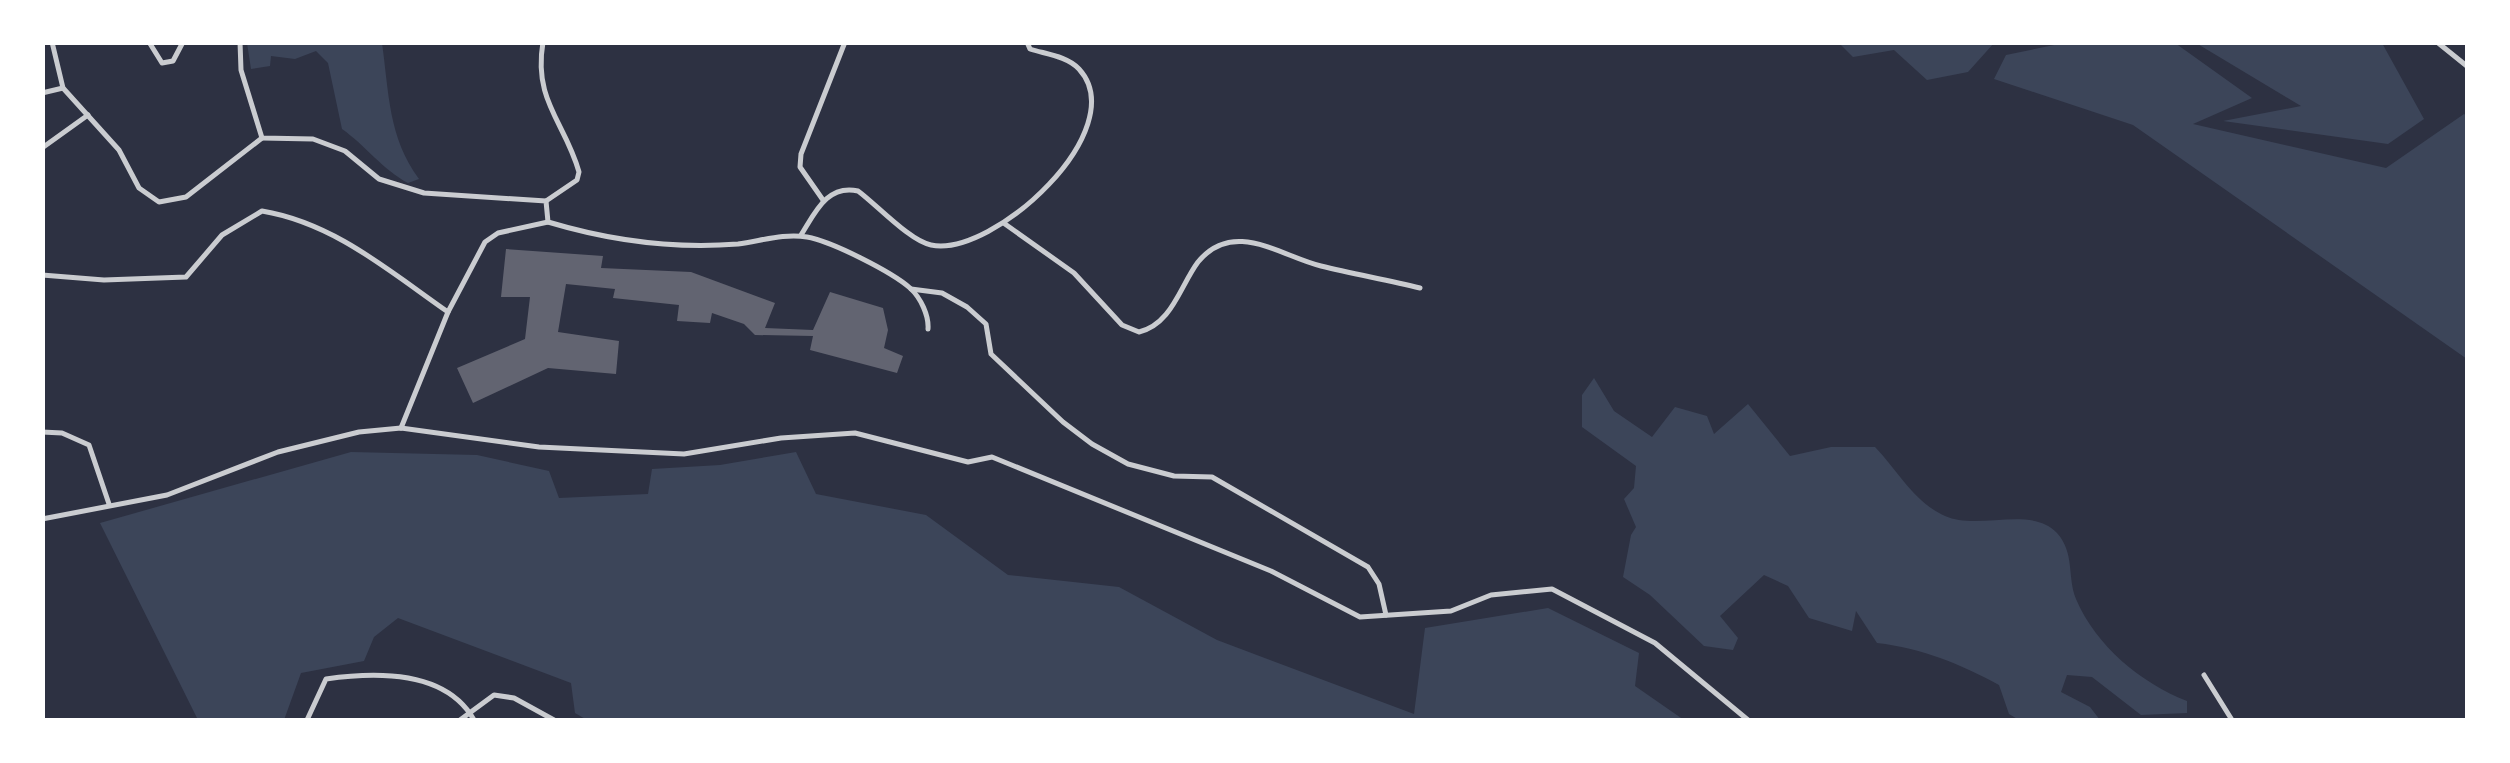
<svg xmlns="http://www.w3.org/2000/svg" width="2510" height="763" font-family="'Noto Sans',sans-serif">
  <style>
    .green { fill: #3c4559 }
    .building { fill: #626471 }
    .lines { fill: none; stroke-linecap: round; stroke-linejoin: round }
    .minor { stroke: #caccd0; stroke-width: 5 }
  </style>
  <rect width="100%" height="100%" fill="#2d3142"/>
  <g class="green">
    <path d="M247 43H382C389 92 388 137 419 179L408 183C383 170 365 145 342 129L328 63 316 51 295 59 271 56 270 66 251 69Z"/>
    <polygon points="1839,43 1994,43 1968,72 1927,80 1894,50 1853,57"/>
    <polygon points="2064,43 2175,43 2252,98 2193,124 2386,168 2464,114 2467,116 2467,359 2133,125 1994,79 2006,55"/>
    <polygon points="2196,43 2382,43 2424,119 2388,144 2223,121 2301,106"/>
    <path d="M1594 378 1614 411 1652 437 1675 407 1707 416 1714 434 1748 404 1790 456 1831 447H1875C1898 471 1914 502 1945 516 1978 531 2031 505 2057 533 2075 553 2067 577 2076 599 2096 646 2141 683 2187 701V713L2141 715 2092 677 2067 675 2061 692 2090 707 2100 720H2019L2009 714 1999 685C1960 664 1922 648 1877 643L1856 611 1852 631 1809 618 1788 586 1764 575 1720 616 1738 638 1733 650 1704 646 1650 595 1623 577 1631 535 1636 527 1624 499 1634 488 1636 466 1582 427V395Z"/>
    <polygon points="351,452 477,455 549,471 559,498 648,494 652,469 720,465 796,452 816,494 926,515 1008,575 1119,587 1217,640 1414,714 1425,628 1548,608 1639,653 1635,686 1684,720 587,720 575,713 571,683 398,618 374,637 364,661 301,673 284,720 198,720 100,523"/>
  </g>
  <polygon class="building" points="506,249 603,256 601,268 691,272 775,303 765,328 813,330 830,292 883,308 888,330 884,348 903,356 897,373 810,350 813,336 755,335 744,324 712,313 710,323 677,321 679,305 613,298 615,289 566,284 558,332 619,341 616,374 548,368 473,403 457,368 525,339 530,297 501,297"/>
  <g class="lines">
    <g class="minor">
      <polyline points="52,42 63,88 119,150 139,188 159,202 186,197 262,138"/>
      <polyline points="149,42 162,63 173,61 183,42"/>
      <path d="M240 42 241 70 262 138 313 139 345 151 379 179 424 193 546 201 548 222C608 240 675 249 738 244 761 241 784 233 807 237 831 241 892 272 910 288 921 298 929 316 928 329"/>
      <path d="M543 42C533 101 565 122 579 172L577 180 546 201"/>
      <polyline points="2437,42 2468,67"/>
      <polyline points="42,93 63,88"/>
      <polyline points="42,148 88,115"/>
      <polyline points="823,200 800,167 801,154 845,42"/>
      <path d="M1005 224 1074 273 1122 325 1139 332C1172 324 1180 286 1198 262 1234 218 1282 257 1321 266 1354 274 1387 280 1420 288"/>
      <path d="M801 235C815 213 827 184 858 191 877 205 910 241 931 245 993 258 1134 129 1079 69 1067 56 1045 54 1030 49L1027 42"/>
      <path d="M42 275 104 280 186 277 222 235 262 211C334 223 389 271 448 312"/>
      <polyline points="911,289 942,293 967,307 986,324 991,354 1063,422 1092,444 1128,464 1174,476 1212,477 1368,567 1379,584 1386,615"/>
      <polyline points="401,428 448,312 485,242 498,233 548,222"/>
      <polyline points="42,432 62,433 89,445 109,504"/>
      <polyline points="42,519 167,495 278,452 359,432 401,428 539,447 684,454 781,438 855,433 968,462 992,457 1271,571 1360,617 1451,611 1491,595 1552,589 1655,643 1748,720"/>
      <polyline points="2204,675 2232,720"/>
      <path d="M307 720 326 679C375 672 446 670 474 720"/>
      <polyline points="460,720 494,695 514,698 554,720"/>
    </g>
  </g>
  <rect width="2510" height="763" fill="none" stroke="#ffffff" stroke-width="90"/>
</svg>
